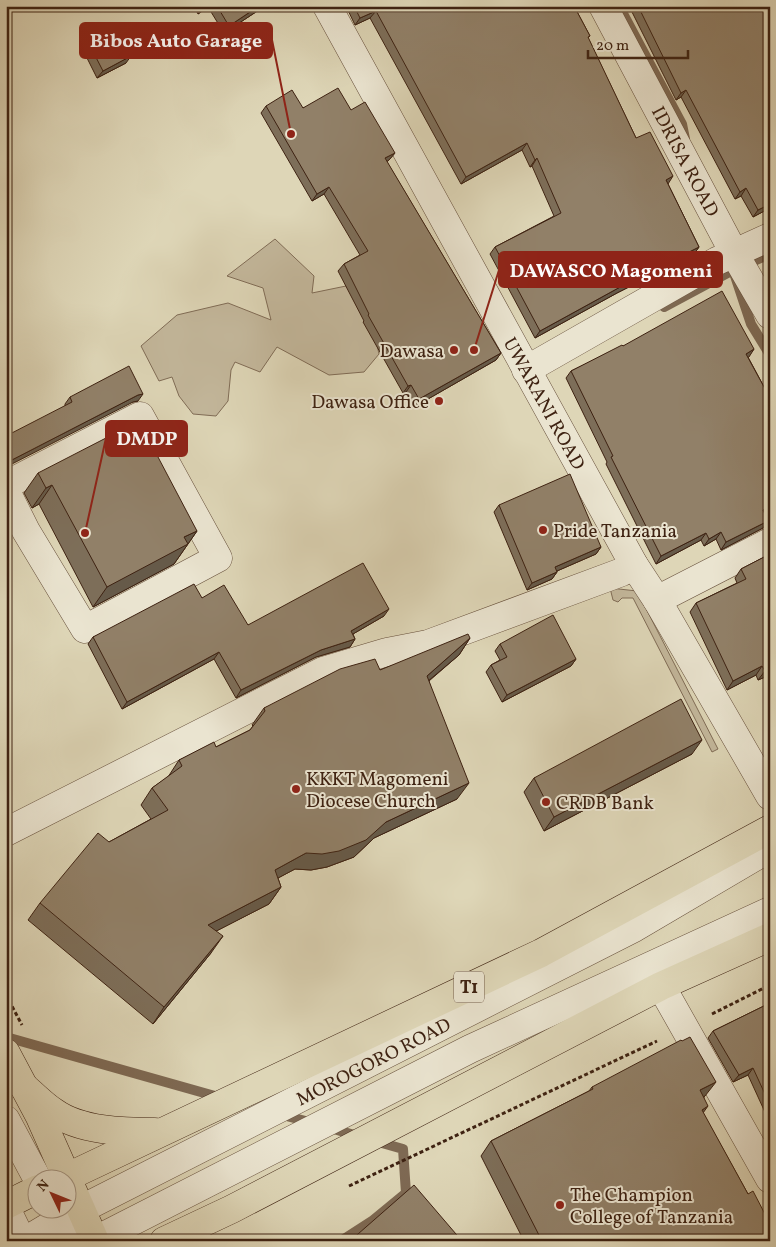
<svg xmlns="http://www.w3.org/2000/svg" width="776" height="1247" font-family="Vollkorn,serif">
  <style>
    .green { fill: #c3b79b; stroke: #806c56 }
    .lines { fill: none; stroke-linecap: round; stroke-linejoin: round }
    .stream { stroke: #7e6953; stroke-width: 10 }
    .minor-casing { stroke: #664f3b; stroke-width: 29 }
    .major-casing { stroke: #3e2212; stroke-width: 29 }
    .highway-casing { stroke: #3e2212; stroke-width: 29 }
    .path { stroke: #3e2212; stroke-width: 3; stroke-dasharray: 4 2.5; stroke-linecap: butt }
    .minor { stroke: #eae4d0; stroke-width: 28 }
    .major { stroke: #ded6b7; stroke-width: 28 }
    .highway { stroke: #ded6b7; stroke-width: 28 }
    .wall { fill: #7d6e59; stroke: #3e2212 }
    .shaded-wall { fill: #665a49; stroke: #3e2212 }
    .building { fill: #918068; stroke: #3e2212 }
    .poi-dot { fill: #8f2418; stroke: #eae4d0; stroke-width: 2 }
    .labels { text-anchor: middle; stroke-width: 4; stroke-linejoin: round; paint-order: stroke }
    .shield { fill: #eae4d0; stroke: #725c4b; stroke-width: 1 }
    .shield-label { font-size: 18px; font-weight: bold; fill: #3e2212 }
    .street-label { font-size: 19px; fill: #3e2212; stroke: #eae4d0 }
    .poi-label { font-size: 19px; fill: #3e2212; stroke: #eae4d0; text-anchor: start }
    .leader { fill: none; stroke: #8f2418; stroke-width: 2 }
    .callout-dot { fill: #8f2418; stroke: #eae4d0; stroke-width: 2 }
    .callout { fill: #8f2418; stroke: #8f2418; stroke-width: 2 }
    .callout-label { font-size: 20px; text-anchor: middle; font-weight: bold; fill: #fff }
  </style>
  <rect width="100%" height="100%" fill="#ded6b7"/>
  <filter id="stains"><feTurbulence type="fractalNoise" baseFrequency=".004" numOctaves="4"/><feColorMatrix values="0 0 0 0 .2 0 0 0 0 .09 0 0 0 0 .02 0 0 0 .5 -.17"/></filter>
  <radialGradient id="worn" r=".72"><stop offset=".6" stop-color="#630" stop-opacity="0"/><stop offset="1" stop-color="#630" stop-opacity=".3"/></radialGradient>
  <g class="green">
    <polygon points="275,239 314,276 312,293 346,286 368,307 379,354 364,372 329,375 277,347 260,372 235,362 231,370 228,401 216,416 193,414 179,396 172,377 159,381 141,346 177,315 228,303 271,320 263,288 227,276"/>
    <polygon points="610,588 637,591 718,749 712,752 633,598 622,598 618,602 613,600"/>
  </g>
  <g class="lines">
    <g class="stream">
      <polyline points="619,6 682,124 685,139"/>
      <polyline points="747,264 770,254"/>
      <polyline points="664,307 733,270 751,324 770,355"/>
      <polyline points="6,1037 222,1098"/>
      <polyline points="279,1114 313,1123"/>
      <polyline points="327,1127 361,1137"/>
      <polyline points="341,1241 372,1221 406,1193 403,1149 375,1141"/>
    </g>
    <defs>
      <g id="minor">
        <polyline points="327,6 634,565 657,600 770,796"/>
        <polyline points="603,6 734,253 770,315"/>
        <polyline points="526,370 717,261 770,237"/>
        <polyline points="6,485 140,416 218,558 85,629 26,531 6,491"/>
        <polyline points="657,600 770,542"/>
        <polyline points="6,832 323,671 387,652 428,644 622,572 634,565"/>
        <polyline points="661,986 770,1179"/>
        <polyline points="6,1120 38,1180"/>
        <polyline points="6,1208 22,1241"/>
        <polyline points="54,1210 72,1241"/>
        <polyline points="25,1241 60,1220 634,928 770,848"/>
        <polyline points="94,1241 470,1049 770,911"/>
      </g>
      <polyline id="major" points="6,1053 40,1117 95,1241"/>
      <g id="highway">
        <path d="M24 1087C34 1095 43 1105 54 1112 80 1131 124 1132 155 1132"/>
        <polyline points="61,1180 541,953 770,829"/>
        <polyline points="6,1205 38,1189"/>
        <polyline points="164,1241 232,1209 661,986 770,937"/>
      </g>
    </defs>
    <use href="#minor" class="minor-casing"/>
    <use href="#major" class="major-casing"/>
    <use href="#highway" class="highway-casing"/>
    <g class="path">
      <polyline points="6,995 22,1025"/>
      <polyline points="712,1014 770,985"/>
      <polyline points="349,1186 657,1041"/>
    </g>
    <use href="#minor" class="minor"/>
    <use href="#major" class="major"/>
    <use href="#highway" class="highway"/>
  </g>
  <g class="wall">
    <polygon points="194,6 265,6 224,33 208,7 198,14"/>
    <polygon points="346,6 574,6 590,36 588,38 636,138 668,184 699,247 694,254 617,293 535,338 490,254 495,247 554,216 532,166 530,167 522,150 461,184 370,18 355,25"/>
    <polygon points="629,6 770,6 770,208 753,217 741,196 735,199 681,97 676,100"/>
    <polygon points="86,38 126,63 97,78 81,46"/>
    <polygon points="266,106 351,110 395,153 389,160 387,162 501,353 496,360 414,407 406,392 403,393 363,322 364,321 338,271 344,264 360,255 324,194 312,201 261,113"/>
    <polygon points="770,271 770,279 768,275"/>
    <polygon points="623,346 754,349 748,357 770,398 770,511 764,513 763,528 721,550 716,539 704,546 701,540 656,564 606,464 607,462 566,378 571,371"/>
    <polygon points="70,397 138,401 133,402 65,406 65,404"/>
    <polygon points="38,473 197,531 174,564 93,607 39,504 32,508 24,493"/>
    <polygon points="499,505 601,547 596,554 557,571 557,572 552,579 527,590 494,512"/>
    <polygon points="770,554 770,675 758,680 756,675 727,690 690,612 696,603 737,583 735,578 741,569"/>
    <polygon points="202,598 248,625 384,616 353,634 355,639 350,647 316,657 236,698 214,659 122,709 88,644 93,637"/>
    <polygon points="470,638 459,655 429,681 457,799 374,838 354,857 327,867 311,870 295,869 278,878 281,887 269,904 216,931 211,953 153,1024 28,920 40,903 109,842 151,819 141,805 152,788 168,777 179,760 216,747 250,730 253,726 252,725 264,708 380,670"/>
    <polygon points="500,644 576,659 571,666 502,702 486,672 491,665 500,660 495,651"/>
    <polygon points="692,754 544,831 524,792 534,778"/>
    <polygon points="770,1003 770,1120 769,1121 748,1075 733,1082 708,1038 713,1031"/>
    <polygon points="592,1087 705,1096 704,1097 703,1113 748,1194 767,1218 766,1220 770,1241 524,1241 481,1156 491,1141 589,1091"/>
  </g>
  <g class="shaded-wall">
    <polygon points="209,6 208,7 198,14 203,7"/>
    <polygon points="259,6 265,6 224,33 229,26"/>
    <polygon points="376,11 370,18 355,25 360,18"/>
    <polygon points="131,56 126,63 97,78 103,71"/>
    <polygon points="686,90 681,97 676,100 681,93"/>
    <polygon points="527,143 522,150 461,184 466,177"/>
    <polygon points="395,153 389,160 380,166 385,158"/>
    <polygon points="537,158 532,166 530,167 535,160"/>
    <polygon points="673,176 668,184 666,180"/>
    <polygon points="329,187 324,194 312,201 317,194"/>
    <polygon points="746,188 741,196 735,199 740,192"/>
    <polygon points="770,204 770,208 753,217 758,210"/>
    <polygon points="699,247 694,254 617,293 535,338 540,331 622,286"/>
    <polygon points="754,349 749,357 741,361 746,354"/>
    <polygon points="501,353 496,360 414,407 419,399"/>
    <polygon points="411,385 406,392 403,393 408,386"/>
    <polygon points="143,394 138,401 133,402 6,467 6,463 138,395"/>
    <polygon points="52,485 39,504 32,508 46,488"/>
    <polygon points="770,506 770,511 758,517 763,510"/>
    <polygon points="768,521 763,528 721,550 726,542"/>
    <polygon points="197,531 174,564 93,607 107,587 184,537"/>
    <polygon points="721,532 716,539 704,546 709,539"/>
    <polygon points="706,533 701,540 656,564 661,556"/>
    <polygon points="601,547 596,554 550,574 555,567"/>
    <polygon points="557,572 552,579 527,590 532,583"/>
    <polygon points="389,609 384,616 346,638 351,631"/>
    <polygon points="470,638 459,655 415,692 427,676"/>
    <polygon points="355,639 350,647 316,657 236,698 241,690 321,650"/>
    <polygon points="219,652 214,659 122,709 127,702"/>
    <polygon points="576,659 571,666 502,702 507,695"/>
    <polygon points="762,666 756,675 727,690 733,681"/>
    <polygon points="770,669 770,675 758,680 765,671"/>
    <polygon points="702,740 692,754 544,831 554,817"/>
    <polygon points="469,783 457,799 374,838 354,857 327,867 311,870 295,869 263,886 275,870 306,853 386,822"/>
    <polygon points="281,887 269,904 197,941 208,925"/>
    <polygon points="223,936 211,953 153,1024 164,1007"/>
    <polygon points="753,1068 748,1075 733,1082 739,1075"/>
    <polygon points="716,1082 705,1096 690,1104 700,1090"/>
    <polygon points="708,1106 698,1120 702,1110"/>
  </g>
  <g class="building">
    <polygon points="217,6 259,6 229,26"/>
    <polygon points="354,6 574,6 590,36 588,37 636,138 650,132 673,176 666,180 699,247 622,286 540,331 495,247 561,213 537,158 535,160 527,143 466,177 376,11 360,18"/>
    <polygon points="638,6 770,6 770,204 758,210 746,188 740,192 686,90 681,93"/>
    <polygon points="114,23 131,56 103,71 86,38"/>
    <polygon points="338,88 351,110 365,102 395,153 385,158 501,353 419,399 411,385 408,386 368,315 369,314 344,264 368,251 329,187 317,194 266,106 292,90 303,108"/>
    <polygon points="722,291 754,349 746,354 770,398 770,506 763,510 768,521 726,542 721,532 709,539 706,533 661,556 611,457 613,456 571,371 622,345 623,346"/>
    <polygon points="129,366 143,394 138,395 6,463 6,436 72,402 70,397"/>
    <polygon points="139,421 197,531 184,537 188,544 107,587 52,485 46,488 38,473"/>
    <polygon points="570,474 601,547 555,567 557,572 532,583 499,505"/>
    <polygon points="6,509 10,516 6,518"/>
    <polygon points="770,554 770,669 765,671 762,666 733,681 696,603 746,579 741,569"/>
    <polygon points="363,563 389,609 351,631 355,639 321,650 241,690 219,652 127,702 93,637 194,584 202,598 224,585 248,625"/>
    <polygon points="553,615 576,659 507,695 491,665 507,657 500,644"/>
    <polygon points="468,634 470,638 427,676 469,783 386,822 366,840 339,851 322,854 306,853 275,870 281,887 208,925 223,936 164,1007 40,903 98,833 109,842 168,810 152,788 182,766 179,760 214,742 216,747 250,730 265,711 264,708 340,669 375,659 380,670"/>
    <polygon points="681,699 702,740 554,817 534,778"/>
    <polygon points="770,1003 770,1105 753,1068 739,1075 713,1031"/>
    <polygon points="690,1037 716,1082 700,1090 708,1106 702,1110 748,1194 753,1191 767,1218 765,1219 770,1228 770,1241 542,1241 491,1141 593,1089 592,1087 681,1040 682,1041"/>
    <polygon points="414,1185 462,1241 350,1241"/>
  </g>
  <g class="poi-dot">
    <circle cx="454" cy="350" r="5"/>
    <circle cx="439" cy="401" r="5"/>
    <circle cx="543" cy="530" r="5"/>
    <circle cx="296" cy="789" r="5"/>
    <circle cx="546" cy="802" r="5"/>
    <circle cx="560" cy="1205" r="5"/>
  </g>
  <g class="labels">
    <rect class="shield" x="454" y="971.5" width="30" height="31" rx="4"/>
    <g class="shield-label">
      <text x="469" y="993">T1</text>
    </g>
    <g class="street-label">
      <text transform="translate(686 161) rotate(62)" y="7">IDRISA ROAD</text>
      <text transform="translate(545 403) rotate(61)" y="7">UWARANI ROAD</text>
      <text transform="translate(373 1061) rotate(-27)" y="7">MOROGORO ROAD</text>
    </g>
    <g class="poi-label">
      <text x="444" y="357" text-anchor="end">Dawasa</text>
      <text x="429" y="408" text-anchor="end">Dawasa Office</text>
      <text x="553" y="537">Pride Tanzania</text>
      <text x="306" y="785">KKKT Magomeni<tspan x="306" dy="22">Diocese Church</tspan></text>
      <text x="556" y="809">CRDB Bank</text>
      <text x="570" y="1201">The Champion<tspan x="570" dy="22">College of Tanzania</tspan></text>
    </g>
  </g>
  <path class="leader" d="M291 134L272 40M474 350L499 270M85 533L106 438"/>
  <g class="callout-dot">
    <circle cx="291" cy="134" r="5"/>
    <circle cx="474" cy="350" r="5"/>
    <circle cx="85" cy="533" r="5"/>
  </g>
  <g class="callout">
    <rect x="80" y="23" width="192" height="35" rx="5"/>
    <rect x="499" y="252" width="223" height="35" rx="5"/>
    <rect x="106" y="421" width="81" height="35" rx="5"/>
  </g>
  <g class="callout-label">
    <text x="176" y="47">Bibos Auto Garage</text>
    <text x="611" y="277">DAWASCO Magomeni</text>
    <text x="147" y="445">DMDP</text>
  </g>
  <rect width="776" height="1247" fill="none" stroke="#ded6b7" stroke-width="25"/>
  <rect x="8" y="8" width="761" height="1232" fill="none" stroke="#3e2212" stroke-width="2.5"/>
  <rect x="12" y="12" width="751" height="1222" fill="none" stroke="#3e2212"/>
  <g transform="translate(52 1194) rotate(313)"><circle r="24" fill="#eae4d0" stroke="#a59684"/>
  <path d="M0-4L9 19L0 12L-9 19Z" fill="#8f2418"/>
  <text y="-8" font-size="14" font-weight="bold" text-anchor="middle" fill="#3e2212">N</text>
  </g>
  <path d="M588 50v8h100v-8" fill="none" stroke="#3e2212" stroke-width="2.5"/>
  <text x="596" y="50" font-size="15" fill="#3e2212" stroke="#eae4d0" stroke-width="4" paint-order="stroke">20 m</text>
  <rect width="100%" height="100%" filter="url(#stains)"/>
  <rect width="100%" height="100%" fill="url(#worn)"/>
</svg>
